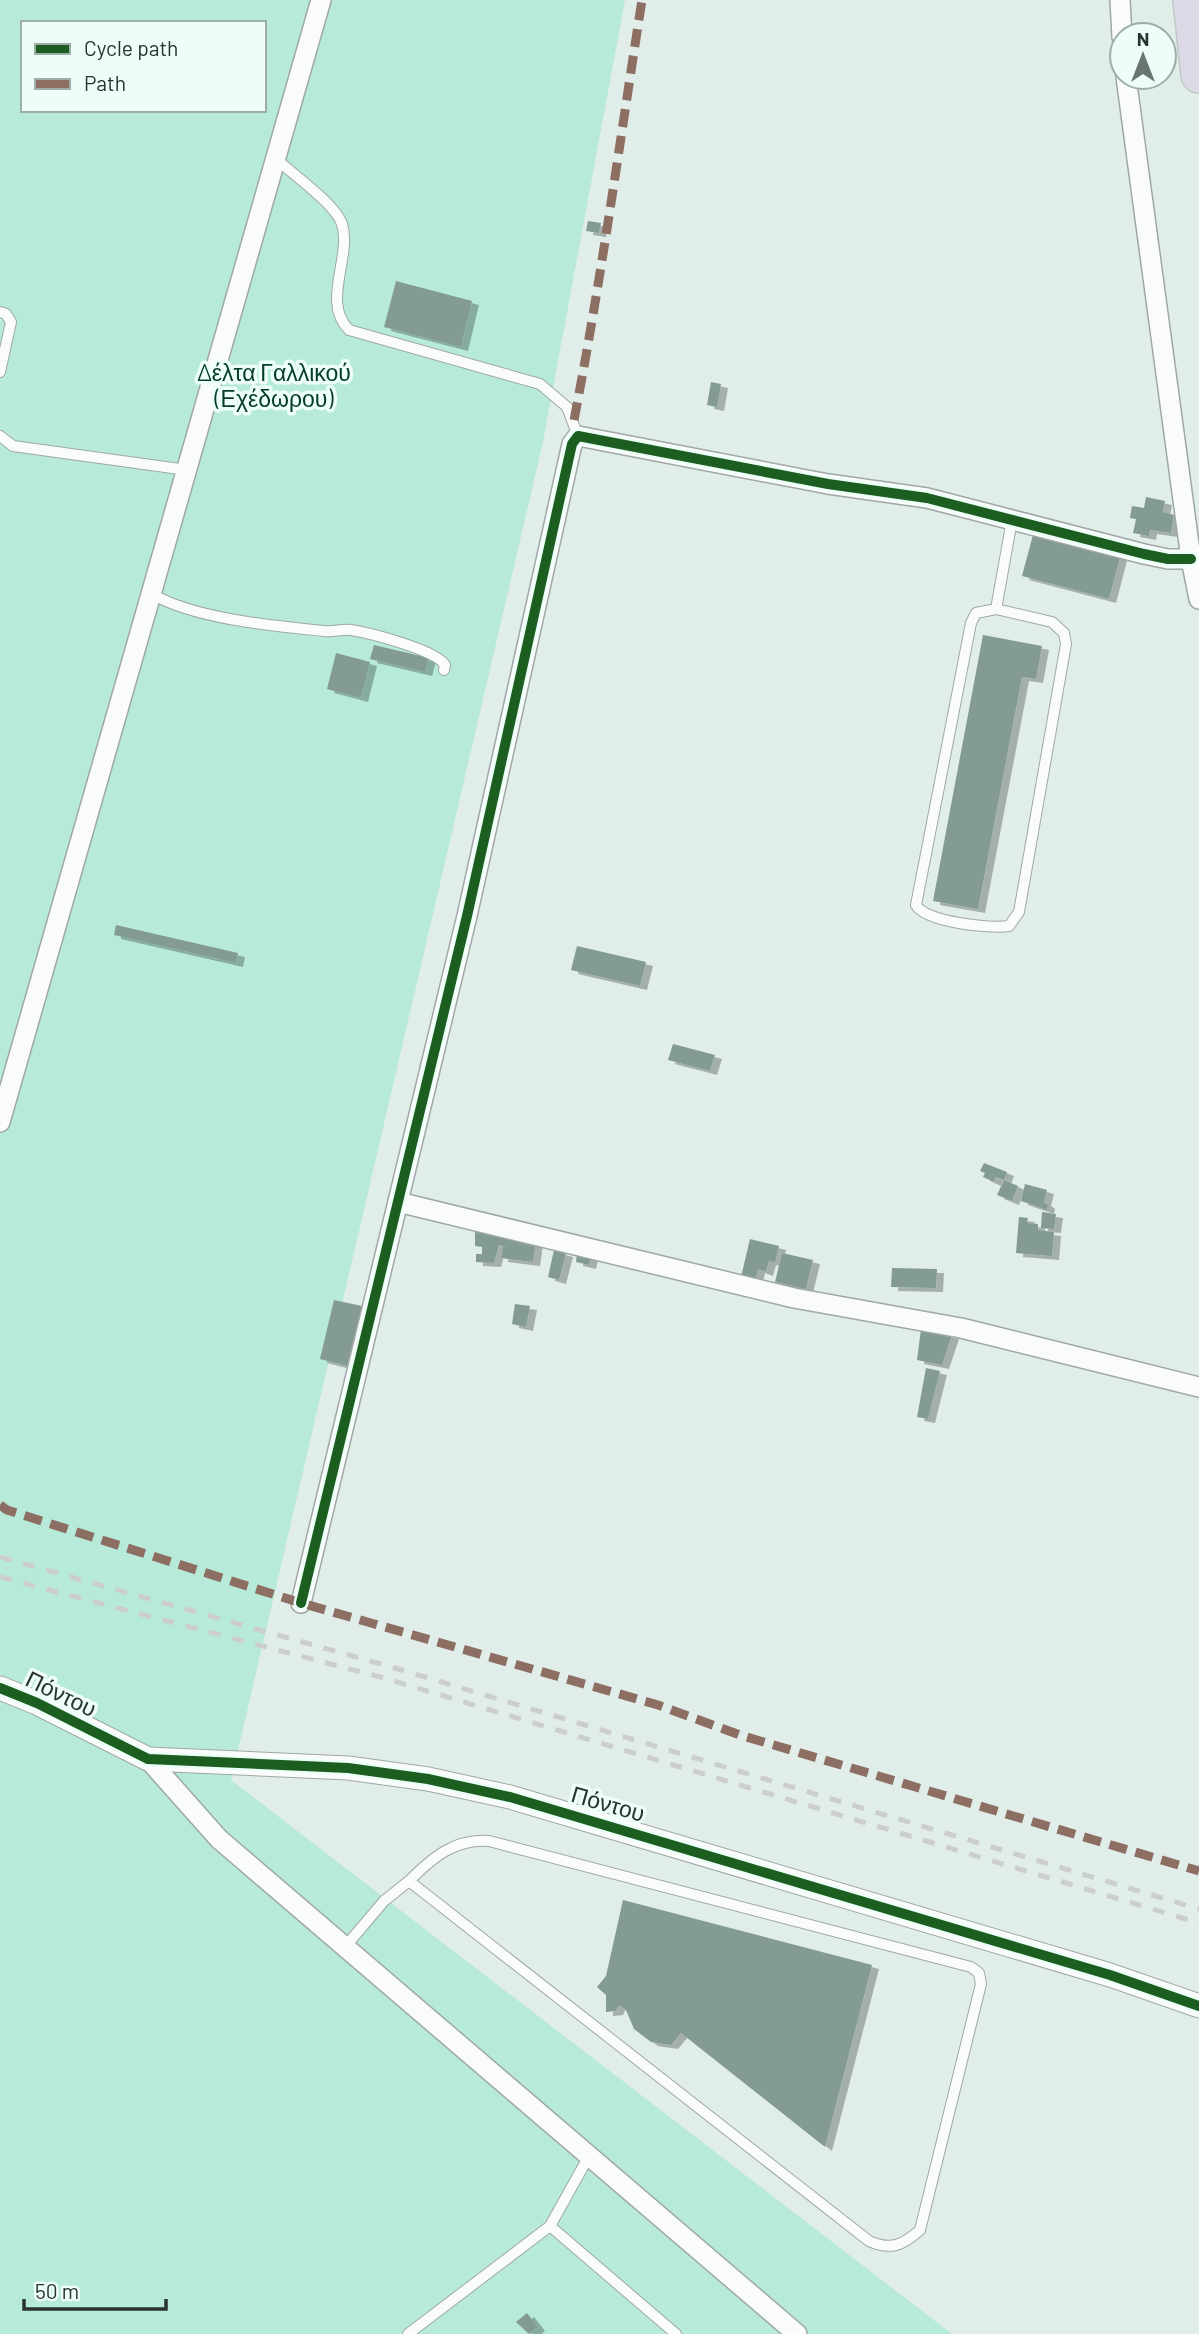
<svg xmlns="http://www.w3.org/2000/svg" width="1199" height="2334" font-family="Barlow,sans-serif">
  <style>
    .green { fill: #b7ead8; fill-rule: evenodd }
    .building { fill: #839b94; filter: url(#shadow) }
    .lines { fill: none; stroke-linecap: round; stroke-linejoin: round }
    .service-casing { stroke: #9fa8a5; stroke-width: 12 }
    .minor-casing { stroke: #9fa8a5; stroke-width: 22 }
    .tertiary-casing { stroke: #9fa8a5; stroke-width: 25 }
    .motorway-casing { stroke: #c1c8c6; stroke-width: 38 }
    .service { stroke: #fafcfc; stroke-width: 10 }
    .minor { stroke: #fafcfc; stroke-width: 19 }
    .tertiary { stroke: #fafcfc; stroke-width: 23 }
    .motorway { stroke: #dddae8; stroke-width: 35 }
    .rail { stroke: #cccece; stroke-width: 5; stroke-dasharray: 12 12; stroke-linecap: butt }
    .quiet { stroke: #8d6e63; stroke-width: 9; stroke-dasharray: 18 9; stroke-linecap: butt }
    .cycleway-casing { stroke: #ecfef7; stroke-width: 15 }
    .cycleway { stroke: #1b5e20; stroke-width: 10 }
    .labels { text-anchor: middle; stroke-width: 7; stroke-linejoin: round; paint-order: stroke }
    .park-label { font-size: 23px; fill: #053b2d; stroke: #ecfef7 }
    .street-label { font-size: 23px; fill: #2a3330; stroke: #ecfef7 }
  </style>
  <defs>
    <filter id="shadow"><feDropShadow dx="7" dy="4" stdDeviation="0" flood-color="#0004"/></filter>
  </defs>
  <rect width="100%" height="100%" fill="#e0ede8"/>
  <path class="green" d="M0 0H625L543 442 231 1780 952 2334H0ZM23 23H264V110H23Z"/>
  <g class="building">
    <polygon points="588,221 601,223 599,233 586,231"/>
    <polygon points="396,281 472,301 461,347 384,327"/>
    <polygon points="711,382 721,384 717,407 707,405"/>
    <polygon points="1146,497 1165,501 1163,512 1174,515 1171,533 1150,530 1149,536 1133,533 1136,519 1130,518 1132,506 1144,508"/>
    <polygon points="1034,531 1121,553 1109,599 1022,576"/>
    <polygon points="983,635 1042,646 1036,679 1022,677 978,909 933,901"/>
    <polygon points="374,645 429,658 425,672 370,659"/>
    <polygon points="336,653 370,662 361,698 327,689"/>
    <polygon points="116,925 238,953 236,963 114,935"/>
    <polygon points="577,946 646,962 640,986 571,970"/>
    <polygon points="673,1044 715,1055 710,1071 668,1060"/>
    <polygon points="984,1163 1007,1172 1004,1180 996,1177 994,1182 983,1177 985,1173 980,1171"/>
    <polygon points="1004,1180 1018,1186 1012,1201 997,1195"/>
    <polygon points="1025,1184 1047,1190 1044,1202 1048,1205 1047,1210 1021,1201"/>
    <polygon points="1042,1212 1056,1214 1054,1229 1041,1228"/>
    <polygon points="1019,1217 1028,1218 1027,1223 1038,1224 1038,1230 1054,1232 1052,1256 1016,1253"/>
    <polygon points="475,1231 536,1241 533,1262 501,1258 503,1246 499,1245 494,1263 476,1262 476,1254 482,1254 482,1247 475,1246"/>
    <polygon points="750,1239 779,1246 775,1263 769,1261 766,1272 758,1269 755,1281 741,1277"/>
    <polygon points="554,1250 566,1253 559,1280 548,1277"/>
    <polygon points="577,1253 591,1256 589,1265 576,1262"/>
    <polygon points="782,1253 813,1260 806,1289 775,1282"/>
    <polygon points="892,1268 937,1269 936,1288 891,1287"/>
    <polygon points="334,1300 362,1306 347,1366 320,1359"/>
    <polygon points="515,1304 530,1306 526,1327 512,1324"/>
    <polygon points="921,1329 952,1335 942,1365 917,1360"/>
    <polygon points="926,1368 940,1371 928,1419 917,1417"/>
    <polygon points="623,1900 872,1965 825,2147 681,2033 671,2045 651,2042 634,2029 626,2010 619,2005 616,2011 606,2012 606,1995 597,1987 606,1976"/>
    <polygon points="527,2313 538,2327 529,2334 516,2322"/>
  </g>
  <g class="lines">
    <defs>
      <g id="service">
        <path d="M276 159C293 174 335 204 342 224 352 258 321 302 349 330L540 384 567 407 578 436"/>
        <polyline points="0,312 6,314 11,322 0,372"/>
        <polyline points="0,436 13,446 187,470"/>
        <path d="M152 594C195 619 274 626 324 631 333 632 342 629 351 630 370 633 436 650 445 665L444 670"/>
        <path d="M996 609 976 613 971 623 916 905C925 922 990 929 1009 926L1019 912 1066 644 1064 633 1052 622 996 609 1012 520"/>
        <path d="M345 1947 384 1901 409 1881 869 2241C891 2251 903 2245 920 2230L981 1984 979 1973 971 1967 489 1841C454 1839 433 1857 409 1881"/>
        <polyline points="550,2226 676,2334"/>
        <polyline points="408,2334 550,2226 589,2156"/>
      </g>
      <g id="minor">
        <polyline points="1120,0 1122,37"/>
        <polyline points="1126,77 1191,559 1199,599"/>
        <polyline points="0,1122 321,0"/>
        <polyline points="398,1202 794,1298 961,1328 1199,1387"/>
        <polyline points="301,1603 467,916 572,444 578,436 828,484 927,498 1144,554 1168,559 1191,559"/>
        <polyline points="148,1759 219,1839 797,2334"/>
      </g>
      <polyline id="tertiary" points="0,1688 37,1703 148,1759 348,1768 428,1779 510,1797 1110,1975 1199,2006"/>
      <polyline id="motorway" points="1191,0 1199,75"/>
    </defs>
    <use href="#service" class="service-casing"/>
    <use href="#minor" class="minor-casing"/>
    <use href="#tertiary" class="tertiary-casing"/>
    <use href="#motorway" class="motorway-casing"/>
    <use href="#service" class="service"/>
    <use href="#minor" class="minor"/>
    <use href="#tertiary" class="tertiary"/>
    <use href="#motorway" class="motorway"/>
    <g class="rail">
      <polyline points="0,1557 388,1666 1199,1909"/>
      <polyline points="0,1577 384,1678 1199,1923"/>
    </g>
    <g class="quiet">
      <path d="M574 420C601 281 620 140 642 0"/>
      <polyline points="0,1505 7,1510 301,1603 658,1705 740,1735 1199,1871"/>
    </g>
    <defs>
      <g id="cycleway">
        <polyline points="301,1603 467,916 572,444 578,436 828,484 927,498 1144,554 1168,559 1191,559"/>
        <polyline points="0,1688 37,1703 148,1759 348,1768 428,1779 510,1797 1110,1975 1199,2006"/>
      </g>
    </defs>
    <use href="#cycleway" class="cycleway-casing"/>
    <use href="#cycleway" class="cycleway"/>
  </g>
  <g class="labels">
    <g class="park-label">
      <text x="274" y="381">Δέλτα Γαλλικού<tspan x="274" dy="26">(Εχέδωρου)</tspan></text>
    </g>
    <g class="street-label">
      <text transform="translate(61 1694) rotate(26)" y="8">Πόντου</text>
      <text transform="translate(608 1804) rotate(16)" y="8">Πόντου</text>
    </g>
  </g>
  <rect x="21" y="21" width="245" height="91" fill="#ecfef7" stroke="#9eada7" stroke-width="2"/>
  <rect x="35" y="44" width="35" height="10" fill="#1b5e20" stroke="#9eada7" stroke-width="2"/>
  <text x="84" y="56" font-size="21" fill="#2a3330">Cycle path</text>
  <rect x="35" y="79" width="35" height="10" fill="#8d6e63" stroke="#9eada7" stroke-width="2"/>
  <text x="84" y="91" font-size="21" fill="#2a3330">Path</text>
  <g transform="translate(1143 56)"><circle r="33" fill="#ecfef7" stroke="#9eada7" stroke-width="2"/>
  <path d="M0-5L12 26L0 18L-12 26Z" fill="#6a7470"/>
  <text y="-10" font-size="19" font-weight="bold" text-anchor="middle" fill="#2a3330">N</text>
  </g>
  <path d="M24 2299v10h142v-10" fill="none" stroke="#2a3330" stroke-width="3.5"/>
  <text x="35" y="2299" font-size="21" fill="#2a3330" stroke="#ecfef7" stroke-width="5" paint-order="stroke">50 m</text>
</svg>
